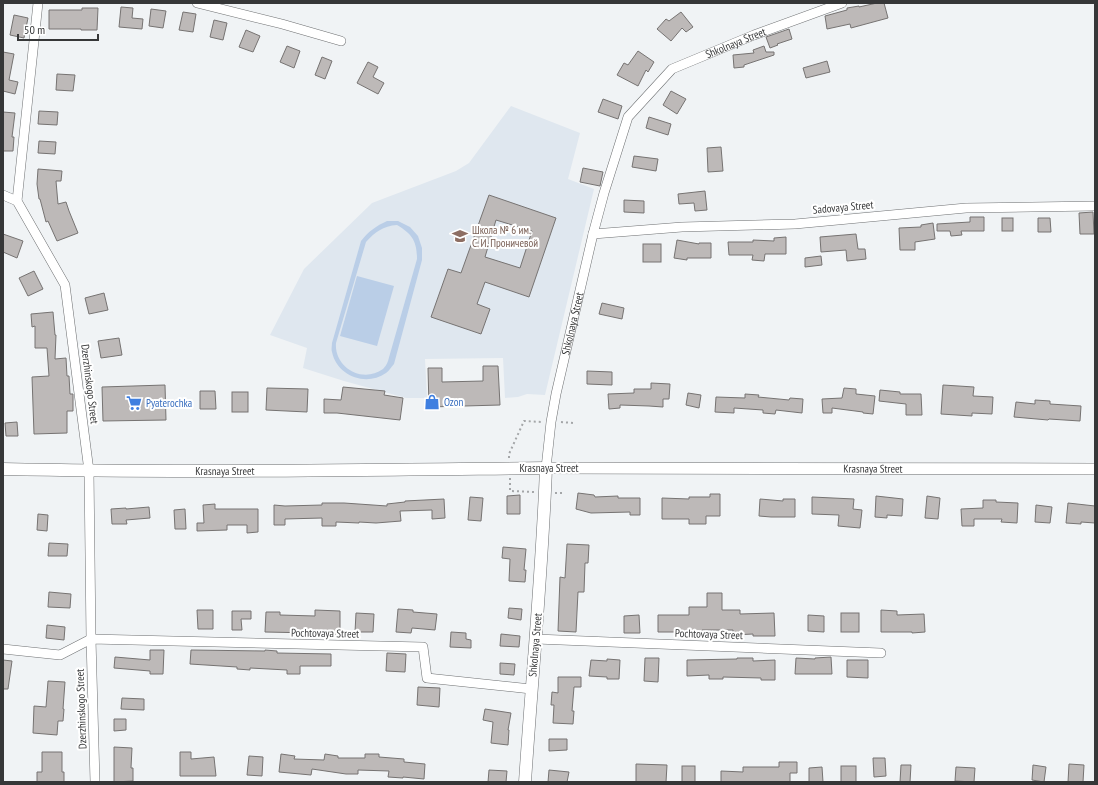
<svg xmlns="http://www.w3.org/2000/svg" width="1098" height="785" font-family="'PT Sans Narrow',sans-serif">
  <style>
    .built { fill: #dfe7ef }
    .green { fill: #bacee7; fill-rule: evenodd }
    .building { fill: #bdb9b8; stroke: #767372; fill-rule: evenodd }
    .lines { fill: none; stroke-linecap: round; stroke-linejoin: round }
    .minor-casing { stroke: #6e7072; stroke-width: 10 }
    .tertiary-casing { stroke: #6e7072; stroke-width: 12 }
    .secondary-casing { stroke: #6e7072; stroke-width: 13 }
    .path { stroke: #a4a6a8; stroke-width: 2; stroke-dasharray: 2 3; stroke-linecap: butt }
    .minor { stroke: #fff; stroke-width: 9 }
    .tertiary { stroke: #fff; stroke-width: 11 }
    .secondary { stroke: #fff; stroke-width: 12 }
    .labels { text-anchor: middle; stroke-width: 4; stroke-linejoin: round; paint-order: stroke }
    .street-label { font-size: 11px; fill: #363738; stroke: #fff }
    .education-label { font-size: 11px; fill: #785e54; stroke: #fff; text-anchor: start }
    .shop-label { font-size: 11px; fill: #366cbe; stroke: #fff; text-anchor: start }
  </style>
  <rect width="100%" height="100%" fill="#f0f3f5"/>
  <polygon class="built" points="511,106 580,133 568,179 594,189 545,395 527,394 518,397 505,398 503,358 425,359 427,398 406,398 344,381 303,368 307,348 270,335 304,269 372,203 456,171 469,163"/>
  <g class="green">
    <path d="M387 221H398L410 227 418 236 422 248V260L394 364C391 367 389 371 386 373 366 387 337 376 332 352 331 349 332 346 332 343L361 241C369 231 376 226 387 221ZM397 225C412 234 417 241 417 259L388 361C387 364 385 367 383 369 362 384 334 367 336 343L366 242C375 232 383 226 397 225Z"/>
    <polygon points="357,276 394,286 377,346 340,336"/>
  </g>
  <g class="building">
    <polygon points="877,3 884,3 888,18 851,28 850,24 827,29 825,16 847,10 847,8 859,6 859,7"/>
    <polygon points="121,7 133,8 132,18 143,19 142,29 119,27"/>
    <polygon points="82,8 98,8 97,30 81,30 81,29 49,29 49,10 82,10"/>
    <polygon points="151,9 166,11 163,28 149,26"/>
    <polygon points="183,12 196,14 193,32 179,30"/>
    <polygon points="681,12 693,27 686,32 682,28 671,41 657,29 666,19 669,21"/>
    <polygon points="14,15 28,18 24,38 10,35"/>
    <polygon points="214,20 227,23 223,40 210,37"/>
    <polygon points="789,29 792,39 777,44 778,45 770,48 766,37"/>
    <polygon points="246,30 260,36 253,52 239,47"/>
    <polygon points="287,46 300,51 294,68 280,62"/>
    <polygon points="764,46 766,52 774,52 774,55 744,65 744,67 734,68 733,55 754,53 753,50"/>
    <polygon points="638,51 654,62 648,72 646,70 638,86 617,75 624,63 628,65"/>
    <polygon points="3,52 14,54 9,80 18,82 15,94 3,91"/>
    <polygon points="322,57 332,61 325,79 315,75"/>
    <polygon points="827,61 830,72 806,78 803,68"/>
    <polygon points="368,62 378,67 373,77 384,83 378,94 357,83"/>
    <polygon points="57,74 75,75 73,91 56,90"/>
    <polygon points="671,91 686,99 677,114 663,105"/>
    <polygon points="603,99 622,106 618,119 598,112"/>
    <polygon points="39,111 58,112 57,125 38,124"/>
    <polygon points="3,112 15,113 12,137 14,137 13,151 3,151"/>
    <polygon points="649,117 671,124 668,135 646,128"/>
    <polygon points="39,141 56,142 55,154 38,153"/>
    <polygon points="721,147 723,171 708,172 707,148"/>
    <polygon points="634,156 658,159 656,171 632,167"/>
    <polygon points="583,168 603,172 600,186 580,182"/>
    <polygon points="38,169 62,171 61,181 56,181 58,204 66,202 69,211 78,233 57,241 48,221 46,222 40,199 39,199 37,184"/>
    <polygon points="705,191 707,210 695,211 694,203 679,204 678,194"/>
    <path d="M489 195 556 218 529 297 485 282 477 304 490 309 481 334 431 317 448 269 461 273ZM496 220 532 231 520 268 485 257Z"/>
    <polygon points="624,200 644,201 644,213 624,212"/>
    <polygon points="1093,212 1094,234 1080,234 1079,213"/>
    <polygon points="970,217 984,217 984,231 961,231 962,235 951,236 950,231 937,231 937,224 970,222"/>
    <rect x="1002" y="218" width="11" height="13"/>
    <polygon points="1038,218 1050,218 1051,232 1038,232"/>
    <polygon points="933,223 935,239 915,242 915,250 900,250 899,228 921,227 921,225"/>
    <polygon points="3,234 23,241 17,258 3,252"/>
    <polygon points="856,234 858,249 865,249 866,259 847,261 846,250 821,252 820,237"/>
    <polygon points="786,237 786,254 765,254 764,261 752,260 753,255 729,255 728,242 753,242 753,240 774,241 774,238"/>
    <polygon points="677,240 699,244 699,243 711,243 711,258 687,258 687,260 674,258"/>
    <rect x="643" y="244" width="18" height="18"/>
    <polygon points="821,256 822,265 805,267 805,258"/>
    <polygon points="34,271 43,289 28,296 19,278"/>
    <polygon points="104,293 108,310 89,314 85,298"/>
    <polygon points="602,303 624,308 622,319 599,314"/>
    <polygon points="53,312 55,335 56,335 55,359 66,358 67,376 69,376 70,394 73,394 73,411 67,411 67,433 34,434 32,377 49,376 47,348 35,348 35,326 32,327 31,314"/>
    <polygon points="119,338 122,355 101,358 98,341"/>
    <polygon points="483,366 498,366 500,405 429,407 428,368 442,368 442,382 483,381"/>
    <polygon points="587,371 612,372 612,385 587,384"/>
    <polygon points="651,383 670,384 669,399 663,399 663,407 649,406 620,405 620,408 609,409 608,394 634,393 634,389 651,389"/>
    <polygon points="165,385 166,420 103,421 102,387"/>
    <polygon points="943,385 974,387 973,396 993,397 992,414 972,413 972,416 941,414"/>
    <polygon points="343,387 385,391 384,395 403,398 400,420 337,413 324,413 324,399 341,400"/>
    <polygon points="267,388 308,389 307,412 266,410"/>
    <polygon points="844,388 856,389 856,394 875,396 873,414 863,413 863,412 832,408 832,413 823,413 822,399 842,398"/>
    <polygon points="880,390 900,392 900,394 921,394 922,415 906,415 906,404 879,401"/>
    <polygon points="200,391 215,391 216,409 200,409"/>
    <rect x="232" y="392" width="16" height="20"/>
    <polygon points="688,393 701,395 699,408 686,405"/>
    <polygon points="745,394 759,395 758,397 789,400 790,398 803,399 802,413 776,410 775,414 763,413 763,410 734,408 734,413 715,412 716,397 745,398"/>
    <polygon points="1035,400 1050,401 1050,404 1081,406 1080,421 1049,419 1048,420 1014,417 1016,402 1035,404"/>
    <polygon points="17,422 18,436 6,436 5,423"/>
    <polygon points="578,493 594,495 595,497 618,496 618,498 640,498 640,515 630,515 630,512 591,513 576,509"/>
    <polygon points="710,494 720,494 720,516 706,516 706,524 689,524 689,519 662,519 662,498 689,499 689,497 710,497"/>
    <polygon points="520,495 520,514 507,514 507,496"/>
    <polygon points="876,496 903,499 902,516 887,515 887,518 875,517"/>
    <polygon points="927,496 940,498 938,519 925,518"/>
    <polygon points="470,497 483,498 481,521 468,520"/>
    <polygon points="812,497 854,499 853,509 862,510 860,528 838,526 839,515 812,514"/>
    <polygon points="444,499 445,518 432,519 432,510 400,511 401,521 376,523 359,522 359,523 336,522 336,526 322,526 322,518 285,519 285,525 274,525 274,505 285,506 322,505 322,503 344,503 387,506 387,504 405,502 405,501"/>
    <polygon points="760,499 783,501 783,499 795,499 795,517 771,517 759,516"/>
    <polygon points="983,500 996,500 996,502 1018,503 1017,523 1001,522 1002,519 974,519 974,526 962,526 961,509 983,508"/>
    <polygon points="1068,503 1095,506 1095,523 1081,522 1081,524 1066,523"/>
    <polygon points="215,504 215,509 258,509 258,532 247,533 247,525 227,525 227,530 197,531 197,523 204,523 203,505"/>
    <polygon points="1036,505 1052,507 1050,523 1035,522"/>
    <polygon points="149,507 150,518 126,520 127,524 112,524 111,509 126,508 126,509"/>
    <polygon points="185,509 186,529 175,529 174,510"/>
    <polygon points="38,514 48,515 47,531 37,530"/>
    <polygon points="49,543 68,544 67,556 48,556"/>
    <polygon points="567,544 589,545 588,563 585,563 584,592 578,592 576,632 558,631 560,577 565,578"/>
    <polygon points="503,547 526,549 524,570 526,570 525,582 509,581 510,559 502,558"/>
    <polygon points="49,592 71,594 70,608 48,607"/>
    <polygon points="707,593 722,593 722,610 740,610 740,614 774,613 775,636 753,636 753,634 733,635 733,630 702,630 702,632 658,632 658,615 689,615 689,607 707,607"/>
    <polygon points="509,608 522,609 521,620 508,618"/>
    <polygon points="398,609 413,610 413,612 437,614 435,630 412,628 411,633 396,632"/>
    <polygon points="197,610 213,610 213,629 198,629"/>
    <polygon points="315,610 340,611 340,635 314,634 314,633 265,632 266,612 280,612 280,615 315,616"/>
    <polygon points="881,610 897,611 897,615 924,614 925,632 912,633 912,632 881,632"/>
    <polygon points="232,611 251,611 251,619 241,619 242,630 232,630"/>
    <polygon points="356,613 374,614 373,632 355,632"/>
    <rect x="841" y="613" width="18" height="19"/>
    <polygon points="639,615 640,633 624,633 624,616"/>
    <polygon points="808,615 824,616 824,632 808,631"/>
    <polygon points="47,625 65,627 64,640 46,638"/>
    <polygon points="451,632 466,633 466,639 471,640 471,648 450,647"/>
    <polygon points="501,634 520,636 519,647 500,646"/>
    <polygon points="150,650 164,650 163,674 150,674 150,671 114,668 115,657 150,660"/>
    <polygon points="191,650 265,651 265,650 277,651 277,653 331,654 331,666 300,666 300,674 287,674 287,670 250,668 250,670 237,669 237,667 190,664"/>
    <polygon points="387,653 406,654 405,672 386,671"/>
    <polygon points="831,657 832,674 795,674 796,658 815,659 815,658"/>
    <polygon points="645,658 659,658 658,682 644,681"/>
    <polygon points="737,658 753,658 753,661 775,660 775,680 761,680 761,678 723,677 723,679 709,679 709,675 687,676 687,660 737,659"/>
    <polygon points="607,659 620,660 619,679 607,679 607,677 589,676 591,660 607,661"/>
    <polygon points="3,660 12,661 8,689 3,689"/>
    <polygon points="847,660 868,660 868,678 847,677"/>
    <polygon points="500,663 515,664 514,675 500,674"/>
    <polygon points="558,677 581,677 581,687 574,687 572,711 574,711 573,724 553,723 554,705 551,705 552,692 558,693"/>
    <polygon points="48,681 65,682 63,709 64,709 63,721 58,721 57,735 33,733 34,706 46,707"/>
    <polygon points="418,687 440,688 439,707 417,705"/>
    <polygon points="122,698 144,699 144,710 121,709"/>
    <polygon points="485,709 511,713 508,730 509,730 508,745 491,743 493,722 483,720"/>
    <polygon points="114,719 126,719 126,730 114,731"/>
    <polygon points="549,739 567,739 567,750 549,751"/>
    <polygon points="114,747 132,748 131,768 133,768 133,781 114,782"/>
    <polygon points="42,752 62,752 62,772 64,772 64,782 37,782 37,772 42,772"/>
    <polygon points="180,752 191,752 191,759 214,757 216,776 180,776"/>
    <polygon points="281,754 295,756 294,759 324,760 325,754 338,756 338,758 365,758 365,754 379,754 379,757 404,759 404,762 425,764 424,779 403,777 403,778 388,777 389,771 358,770 358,774 346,774 312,769 311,775 279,772"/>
    <polygon points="249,756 263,757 262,776 247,775"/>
    <polygon points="873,758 885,758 886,776 874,777"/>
    <polygon points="779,762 797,762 797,773 790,773 790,782 721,782 721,771 743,772 743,767 779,767"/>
    <polygon points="636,764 667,765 666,782 636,782"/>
    <polygon points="1069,764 1084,765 1083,782 1068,782"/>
    <polygon points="901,765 911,765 910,782 900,782"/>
    <polygon points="1033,765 1046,767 1044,782 1032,780"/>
    <rect x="682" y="766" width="13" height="16"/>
    <rect x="841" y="766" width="15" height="16"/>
    <polygon points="822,767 823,782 809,782 809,768"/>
    <polygon points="956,767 975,768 974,782 955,781"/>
    <polygon points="489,770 507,771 506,782 488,782"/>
    <polygon points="549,770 569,772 567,782 548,782"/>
  </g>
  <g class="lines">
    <defs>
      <g id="minor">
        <polyline points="38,3 17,201 65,285 89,471 91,639 95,782"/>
        <polyline points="197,3 282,24 341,41"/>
        <polyline points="3,195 17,201"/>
        <polyline points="593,234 682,227 795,224 966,208 1095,206"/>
        <path id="s1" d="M546 468 551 422 556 394 593 234 604 193 628 117 672 69 754 35 842 3"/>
        <polyline points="536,639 881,653"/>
        <polyline points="3,649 60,655 91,639 423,647 427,678 531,689"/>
      </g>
      <g id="tertiary">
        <path id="s2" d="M546 468 1095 469"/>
      </g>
      <g id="secondary">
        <path id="s3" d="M3 469C184 473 365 470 546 468 542 573 532 677 525 782"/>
      </g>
    </defs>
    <use href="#minor" class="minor-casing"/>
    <use href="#tertiary" class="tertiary-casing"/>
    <use href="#secondary" class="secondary-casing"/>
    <g class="path">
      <polyline points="561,422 573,423"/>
      <polyline points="509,458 509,454 524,421 542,422"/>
      <polyline points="510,478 510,491 535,492"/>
      <polyline points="555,493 562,493"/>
    </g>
    <use href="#minor" class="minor"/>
    <use href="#tertiary" class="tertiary"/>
    <use href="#secondary" class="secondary"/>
  </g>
  <defs>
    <symbol id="school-bare" viewBox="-9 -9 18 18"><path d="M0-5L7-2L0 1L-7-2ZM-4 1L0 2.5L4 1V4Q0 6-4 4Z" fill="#8d6e63" stroke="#fff" stroke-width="2.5" paint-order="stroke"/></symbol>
    <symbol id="shop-bare" viewBox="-9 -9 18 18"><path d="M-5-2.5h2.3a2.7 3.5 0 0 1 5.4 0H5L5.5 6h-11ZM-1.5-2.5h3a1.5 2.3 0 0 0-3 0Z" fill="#3f7fe0" stroke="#fff" stroke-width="2.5" paint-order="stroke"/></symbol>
    <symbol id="supermarket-bare" viewBox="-9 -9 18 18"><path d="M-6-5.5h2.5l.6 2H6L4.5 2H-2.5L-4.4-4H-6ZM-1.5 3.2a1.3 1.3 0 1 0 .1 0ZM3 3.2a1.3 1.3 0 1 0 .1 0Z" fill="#3f7fe0" stroke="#fff" stroke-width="2.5" paint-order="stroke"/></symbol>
  </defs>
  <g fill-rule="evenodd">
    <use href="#school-bare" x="449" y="225" width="22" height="22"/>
    <use href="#shop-bare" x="421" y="391" width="22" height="22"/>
    <use href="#supermarket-bare" x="123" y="392" width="22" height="22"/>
  </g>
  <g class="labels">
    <g class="street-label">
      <text dy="4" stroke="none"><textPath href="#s1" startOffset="495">Shkolnaya Street</textPath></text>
      <text transform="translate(843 207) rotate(-5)" y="4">Sadovaya Street</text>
      <text dy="4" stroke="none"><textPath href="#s1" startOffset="147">Shkolnaya Street</textPath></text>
      <text transform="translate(90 384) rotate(83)" y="4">Dzerzhinskogo Street</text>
      <text x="549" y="472">Krasnaya Street</text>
      <text dy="4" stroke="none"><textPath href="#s2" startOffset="327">Krasnaya Street</textPath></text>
      <text dy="4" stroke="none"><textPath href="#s3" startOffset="222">Krasnaya Street</textPath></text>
      <text transform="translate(325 633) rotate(1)" y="4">Pochtovaya Street</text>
      <text transform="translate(709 634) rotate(2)" y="4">Pochtovaya Street</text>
      <text transform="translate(535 645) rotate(-85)" y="4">Shkolnaya Street</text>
      <text transform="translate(81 709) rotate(-92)" y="4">Dzerzhinskogo Street</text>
    </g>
    <g class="education-label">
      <text x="472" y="234">Школа № 6 им.<tspan x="472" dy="13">С. И. Проничевой</tspan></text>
    </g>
    <g class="shop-label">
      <text x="444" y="406">Ozon</text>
      <text x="146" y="407">Pyaterochka</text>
    </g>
  </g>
  <rect width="1098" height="785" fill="none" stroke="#363738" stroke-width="8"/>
  <path d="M18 34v6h80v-6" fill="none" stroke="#363738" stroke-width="2"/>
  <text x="24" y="34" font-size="12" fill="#363738" stroke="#ffffff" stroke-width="3" paint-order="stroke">50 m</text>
</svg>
